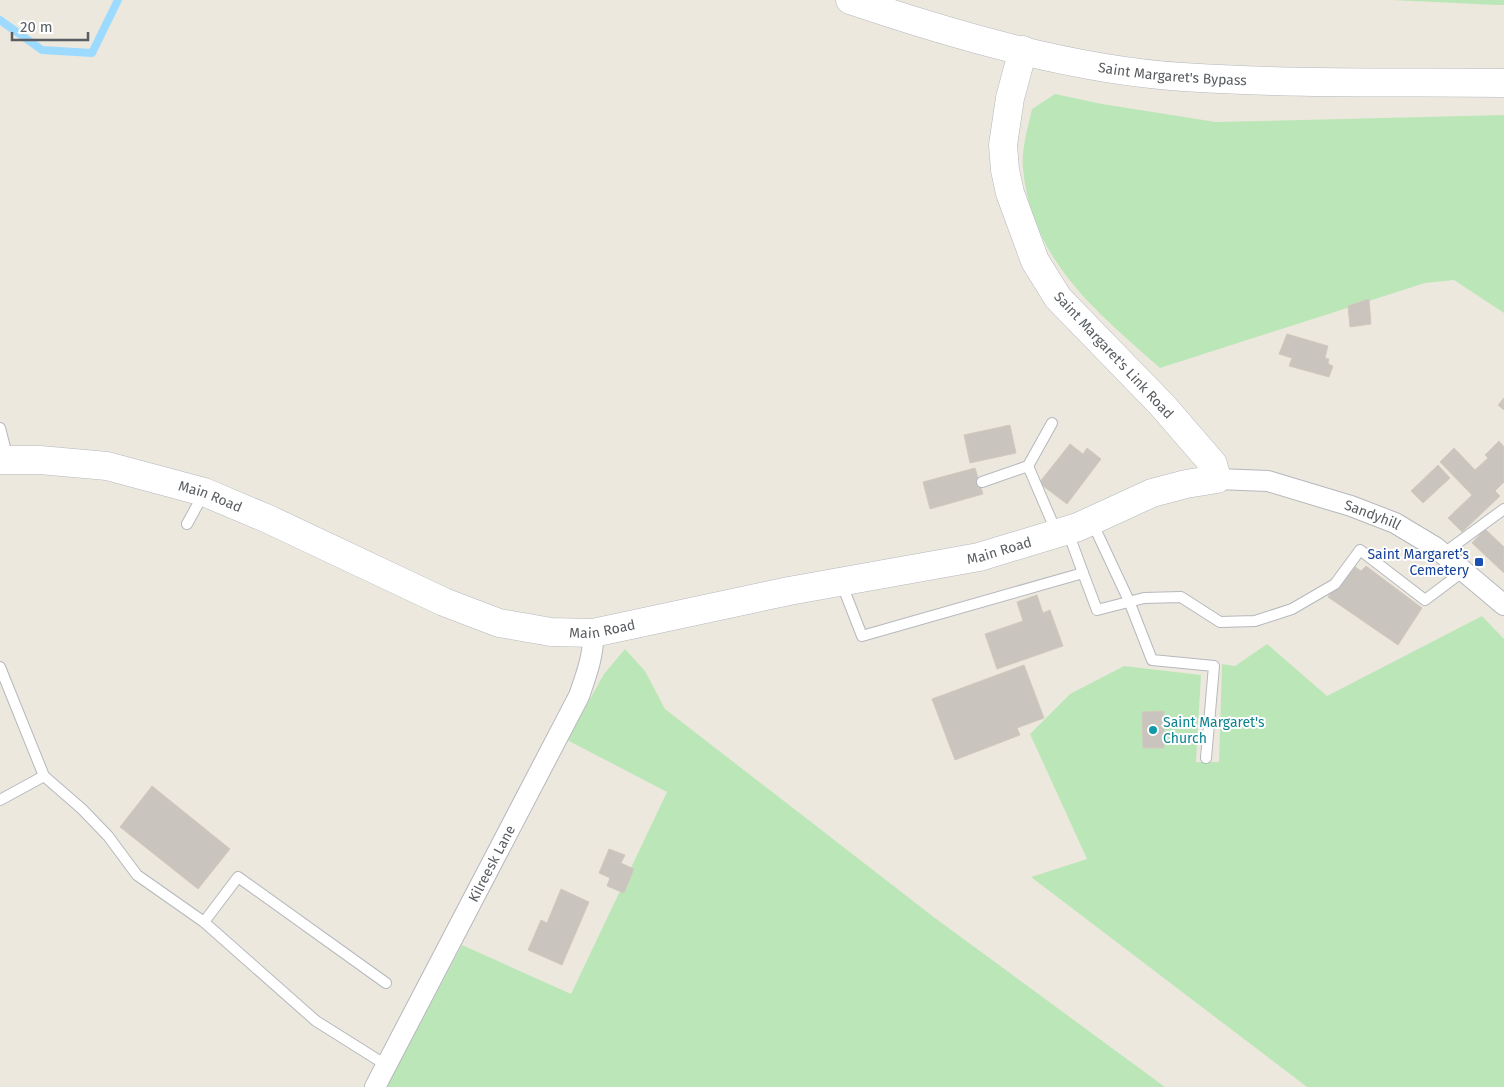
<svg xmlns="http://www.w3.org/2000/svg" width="1504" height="1087" font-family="'Fira Sans',sans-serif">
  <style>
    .green { fill: #bbe7b8 }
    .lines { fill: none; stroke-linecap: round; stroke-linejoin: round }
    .stream { stroke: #9cdbff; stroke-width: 8 }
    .building { fill: #c9c5be; stroke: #d2c9bd }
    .lane-casing { stroke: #b5b8bd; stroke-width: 12 }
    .street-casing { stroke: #b5b8bd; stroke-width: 22 }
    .secondary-casing { stroke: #b3b7bd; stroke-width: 29 }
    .lane { stroke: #fff; stroke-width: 10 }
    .street { stroke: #fff; stroke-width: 20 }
    .secondary { stroke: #fff; stroke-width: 28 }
    .transit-dot { fill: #1a4fb4; stroke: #fff; stroke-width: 2 }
    .culture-dot { fill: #0f9aa8; stroke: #fff; stroke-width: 2 }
    .labels { text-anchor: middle; stroke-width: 4; stroke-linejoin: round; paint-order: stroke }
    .street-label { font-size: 14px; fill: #585d61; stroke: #fff }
    .transit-label { font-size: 14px; fill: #164399; stroke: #fff; text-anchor: end }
    .culture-label { font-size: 14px; fill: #0d838f; stroke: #fff; text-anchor: start }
  </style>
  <rect width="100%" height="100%" fill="#ede8de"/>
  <g class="green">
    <polygon points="1391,0 1504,0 1504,5 1496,5"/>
    <path d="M1055 94 1102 104 1216 122 1504 115V313L1454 280 1425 283 1160 368C1096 311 1032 261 1023 169 1021 150 1028 127 1032 109Z"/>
    <polygon points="1482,616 1504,639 1504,1087 1307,1087 1031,877 1087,859 1030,734 1070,694 1124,666 1201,675 1196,762 1219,762 1222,664 1235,666 1267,644 1327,696"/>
    <polygon points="625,649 645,671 665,709 935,918 1165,1087 386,1087 462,945 571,994 667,792 567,740 604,674"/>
  </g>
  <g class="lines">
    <polyline class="stream" points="0,20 42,50 92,53 118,0"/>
  </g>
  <g class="building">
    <polygon points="1369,299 1371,324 1350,327 1348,306"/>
    <polygon points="1287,334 1328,346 1325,358 1329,359 1328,364 1333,366 1329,377 1289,366 1292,358 1279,354"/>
    <polygon points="1504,398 1504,410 1498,405"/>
    <polygon points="1010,425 1016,453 970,463 964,435"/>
    <polygon points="1499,441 1504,447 1504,482 1495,491 1500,496 1462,532 1448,518 1472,495 1440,462 1454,448 1475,470 1488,458 1485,455"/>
    <polygon points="1070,444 1083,454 1087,448 1101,459 1067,504 1039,483"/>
    <polygon points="1438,465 1450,478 1423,503 1411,491"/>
    <polygon points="975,468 983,494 930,509 923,482"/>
    <polygon points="1485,529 1504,547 1504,573 1472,543"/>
    <polygon points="1351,564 1361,571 1366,566 1422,608 1398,645 1328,597"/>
    <polygon points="1037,595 1043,613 1050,610 1063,646 997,669 985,634 1023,621 1017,602"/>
    <polygon points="1024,665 1044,718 1017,728 1020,735 955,760 932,699"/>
    <polygon points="1164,711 1164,748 1143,748 1142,712"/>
    <polygon points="152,786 230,849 198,889 120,827"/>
    <polygon points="609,849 625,855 621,863 634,869 624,893 607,886 610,878 599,873"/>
    <polygon points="561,889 589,902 562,965 528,950 541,920 547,923"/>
  </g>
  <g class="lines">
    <defs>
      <g id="lane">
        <polyline points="0,428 8,459"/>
        <polyline points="1028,466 1052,423"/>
        <polyline points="982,482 1028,466 1056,531"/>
        <polyline points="1092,522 1129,601 1152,660 1214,666 1206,758"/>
        <polyline points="187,524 204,493"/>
        <polyline points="1068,532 1083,573"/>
        <polyline points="1444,553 1504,509"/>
        <polyline points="841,582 862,636 1083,573 1097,610 1144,598 1181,597 1220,622 1255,621 1292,609 1335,584 1360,550 1425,600 1465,570"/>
        <polyline points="0,667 44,776 82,809 108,836 137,875 204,922 316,1021 386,1065"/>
        <polyline points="0,800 44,776"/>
        <polyline points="204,922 238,877 386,983"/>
      </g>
      <g id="street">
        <path id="s1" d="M1217 479 1268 481 1351 506 1395 523 1435 547 1504 605"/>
        <path id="s2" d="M375 1087 579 696C586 676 594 655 593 633"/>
      </g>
      <g id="secondary">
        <path id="s3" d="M850 0C954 35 1073 70 1183 77 1289 84 1398 82 1504 83"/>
        <path id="s4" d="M0 460H40L107 466 204 492 268 519 444 602 499 623 551 632 593 633 789 591 979 557 1078 527 1152 493 1186 484 1217 479 1213 464 1162 405 1058 298 1035 261 1010 193 1005 170 1003 145 1010 98 1023 50"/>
      </g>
    </defs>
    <use href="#lane" class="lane-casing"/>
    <use href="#street" class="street-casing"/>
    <use href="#secondary" class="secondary-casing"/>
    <use href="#lane" class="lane"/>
    <use href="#street" class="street"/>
    <use href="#secondary" class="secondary"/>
  </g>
  <rect class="transit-dot" x="1474" y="557" width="10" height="10" rx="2.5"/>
  <circle class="culture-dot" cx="1153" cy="730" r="5"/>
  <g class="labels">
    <g class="street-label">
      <text dy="5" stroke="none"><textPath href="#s3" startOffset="332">Saint Margaret's Bypass</textPath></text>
      <text transform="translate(1114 355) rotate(47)" y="5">Saint Margaret's Link Road</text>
      <text dy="5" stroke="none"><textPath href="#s4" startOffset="215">Main Road</textPath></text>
      <text dy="5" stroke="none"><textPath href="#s1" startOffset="161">Sandyhill</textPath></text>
      <text dy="5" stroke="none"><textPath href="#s4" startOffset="1040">Main Road</textPath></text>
      <text dy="5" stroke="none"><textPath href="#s4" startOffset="635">Main Road</textPath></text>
      <text dy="5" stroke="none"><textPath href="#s2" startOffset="252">Kilreesk Lane</textPath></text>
    </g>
    <g class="transit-label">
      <text x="1469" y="559">Saint Margaret’s<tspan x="1469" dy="16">Cemetery</tspan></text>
    </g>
    <g class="culture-label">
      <text x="1163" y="727">Saint Margaret's<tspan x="1163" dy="16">Church</tspan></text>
    </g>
  </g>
  <path d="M12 32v8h76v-8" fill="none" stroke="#585d61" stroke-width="2.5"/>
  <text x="20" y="32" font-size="15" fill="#585d61" stroke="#ffffff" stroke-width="4" paint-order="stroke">20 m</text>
</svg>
